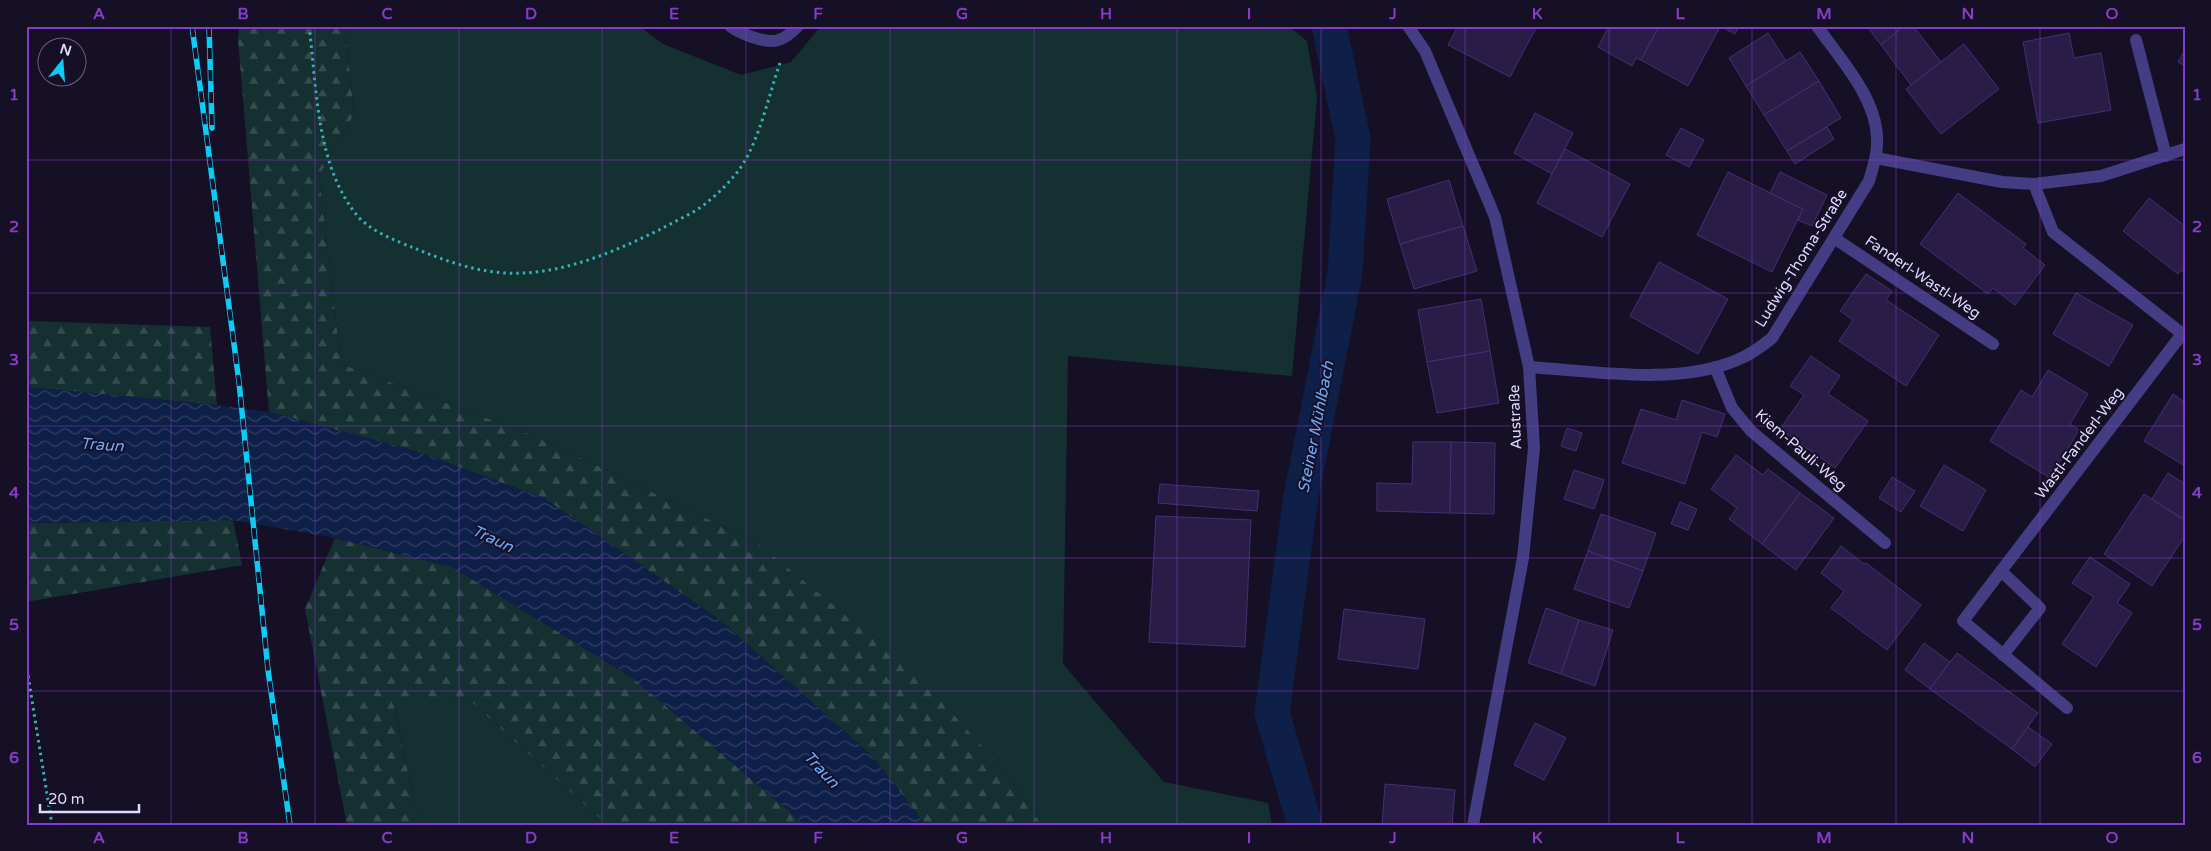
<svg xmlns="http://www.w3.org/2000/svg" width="2211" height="851" font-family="'Varela Round',sans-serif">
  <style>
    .grass { fill: #143031 }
    .forest { fill: url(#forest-firs) }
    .water { fill: url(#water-waves) }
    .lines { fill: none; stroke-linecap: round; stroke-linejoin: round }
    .canal { stroke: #0e1f48; stroke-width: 35 }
    .building { fill: #291d47; stroke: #423073 }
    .path { stroke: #34b3b6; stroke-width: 3; stroke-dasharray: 2.5 4; stroke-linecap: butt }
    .street { stroke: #453d84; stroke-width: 12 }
    .rail-casing { stroke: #0acdf7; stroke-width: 5.5 }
    .rail { stroke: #161027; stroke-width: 4; stroke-dasharray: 11; stroke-linecap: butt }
    .grid { fill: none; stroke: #853dc5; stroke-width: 1; stroke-opacity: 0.55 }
    .labels { text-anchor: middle; stroke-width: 4; stroke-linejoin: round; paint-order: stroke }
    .street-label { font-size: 15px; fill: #dfd8fe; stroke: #161027 }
    .water-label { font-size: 16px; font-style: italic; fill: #69acfa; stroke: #161027 }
    .neatline { fill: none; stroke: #853dc5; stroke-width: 2 }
    .grid-label { font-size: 16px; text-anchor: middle; font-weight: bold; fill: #853dc5 }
  </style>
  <defs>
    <pattern id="forest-firs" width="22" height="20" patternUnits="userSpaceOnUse" patternTransform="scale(1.25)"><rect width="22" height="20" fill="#143031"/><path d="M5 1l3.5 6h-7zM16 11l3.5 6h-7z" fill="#364d50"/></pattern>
    <pattern id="water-waves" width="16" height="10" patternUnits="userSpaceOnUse" patternTransform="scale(1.25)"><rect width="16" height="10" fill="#0e1f48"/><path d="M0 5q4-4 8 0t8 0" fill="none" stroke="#313f63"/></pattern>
  </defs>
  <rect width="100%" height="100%" fill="#161027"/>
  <g class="grass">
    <polygon points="345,26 639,26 663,44 741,75 791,62 821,26 1288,26 1307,41 1317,98 1292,376 1068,356 1063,664 1164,782 1268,803 1272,825 1042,825 999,765 757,543 540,438 341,364 319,176 354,114"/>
    <polygon points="466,697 607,825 419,825 393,699"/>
  </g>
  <g class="forest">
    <polygon points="239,26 345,26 354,114 319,176 341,364 540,438 757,543 913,670 999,765 1042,825 926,825 873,757 720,620 544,498 412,450 269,412 238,39"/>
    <polygon points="26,321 210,327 217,405 26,387"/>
    <polygon points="233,520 242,565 26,602 26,523"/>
    <polygon points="335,538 452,567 633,678 805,825 607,825 466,697 393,700 419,825 347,825 305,609"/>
  </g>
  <polygon class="water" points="26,387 217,405 269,412 412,450 544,498 720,620 873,757 926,825 805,825 633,678 452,567 335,538 233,520 26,523"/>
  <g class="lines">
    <polyline class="canal" points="1305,825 1272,713 1300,502 1345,273 1353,139 1329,26"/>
  </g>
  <g class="building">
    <polygon points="1458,26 1537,26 1510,77 1448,45"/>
    <polygon points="1609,26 1659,26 1641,60 1636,58 1632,66 1598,47"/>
    <polygon points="1659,26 1720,27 1688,86 1641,60"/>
    <polygon points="1720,26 1739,26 1735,34"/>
    <polygon points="1867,26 1904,26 1881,45"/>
    <polygon points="1904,26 1913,26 1941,62 1911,85 1881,45"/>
    <polygon points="1768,33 1786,61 1746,86 1729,58"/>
    <polygon points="2069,33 2074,58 2101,53 2111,110 2038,123 2023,42"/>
    <polygon points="1964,44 1999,89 1941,134 1906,89"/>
    <polygon points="2185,50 2185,66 2178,62"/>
    <polygon points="1800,52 1819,81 1764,115 1746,86"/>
    <polygon points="1819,81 1841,118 1787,151 1764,115"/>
    <polygon points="1535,113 1573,133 1552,174 1514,153"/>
    <polygon points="1827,127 1834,139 1795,164 1787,151"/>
    <polygon points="1681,128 1704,140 1689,167 1666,155"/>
    <polygon points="1565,149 1630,184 1602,237 1537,203"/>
    <polygon points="1728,172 1803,209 1772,272 1697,235"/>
    <polygon points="1780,172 1827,195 1812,226 1798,220 1803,209 1770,193"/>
    <polygon points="1449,180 1463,226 1400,244 1387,199"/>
    <polygon points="1958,193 2026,244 2023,248 2045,265 2015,305 1993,288 1988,294 1920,244"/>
    <polygon points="2149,198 2185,226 2185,273 2181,270 2178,274 2123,231"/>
    <polygon points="1463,226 1477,271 1414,289 1400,244"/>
    <polygon points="1659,262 1728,299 1698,354 1630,316"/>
    <polygon points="1866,274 1892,291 1886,300 1939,335 1906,386 1839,341 1853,320 1840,311"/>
    <polygon points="2076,293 2133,325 2109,366 2053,334"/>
    <polygon points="1481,299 1490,351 1427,362 1418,310"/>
    <polygon points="1490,351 1499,403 1437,413 1427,362"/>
    <polygon points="1811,356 1840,376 1828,394 1868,421 1835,468 1780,429 1804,395 1790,386"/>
    <polygon points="2048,370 2088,394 2070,424 2079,430 2050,478 1990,441 2021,390 2032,397"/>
    <polygon points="2173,394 2183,401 2185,398 2185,466 2144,441"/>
    <polygon points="1682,400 1725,414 1717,437 1702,432 1685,484 1622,463 1641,409 1676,420"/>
    <polygon points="1567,428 1582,433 1576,451 1561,446"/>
    <polygon points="1413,442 1451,442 1450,513 1377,511 1377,483 1412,484"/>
    <polygon points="1451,442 1495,443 1494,514 1450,513"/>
    <polygon points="1736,455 1763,475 1768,469 1800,493 1762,544 1729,519 1737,508 1711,489"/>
    <polygon points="1944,465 1986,490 1963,531 1920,506"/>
    <polygon points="1574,470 1604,480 1594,509 1564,499"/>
    <polygon points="2168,473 2185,484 2185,514 2182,518 2152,499"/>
    <polygon points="1892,477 1915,491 1901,512 1879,498"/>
    <polygon points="1160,484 1259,491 1257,511 1158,503"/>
    <polygon points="1800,493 1834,518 1796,570 1762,544"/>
    <polygon points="2144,494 2185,521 2185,536 2152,586 2104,554"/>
    <polygon points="1680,502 1697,509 1688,530 1671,524"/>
    <polygon points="1601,514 1656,533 1643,571 1588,551"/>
    <polygon points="1156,516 1251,520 1245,647 1149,642"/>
    <polygon points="1841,546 1864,564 1866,563 1921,605 1887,650 1831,608 1844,591 1821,573"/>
    <polygon points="1588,551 1643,571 1629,608 1574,589"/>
    <polygon points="2090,557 2130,584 2117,603 2132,613 2096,667 2062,644 2094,597 2072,583"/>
    <polygon points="1546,608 1579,620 1561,674 1528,663"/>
    <polygon points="1344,609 1425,619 1418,669 1338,659"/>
    <polygon points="1579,620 1613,630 1595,686 1561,674"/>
    <polygon points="1924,643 1950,662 1930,689 1905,670"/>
    <polygon points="1957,653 2038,713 2012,749 1930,689"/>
    <polygon points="1535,723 1566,738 1544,780 1514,765"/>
    <polygon points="2028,727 2052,744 2035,767 2012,749"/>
    <polygon points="1385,784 1455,790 1452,825 1382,825"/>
  </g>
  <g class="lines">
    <g class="path">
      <path d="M309 26C317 88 316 164 356 214 368 230 396 241 414 248 443 260 473 271 505 273 560 276 614 252 663 228 679 219 697 212 711 199 720 192 728 183 735 175 758 148 768 97 780 63"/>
      <polyline points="26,663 52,825"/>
    </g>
    <g class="street">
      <path d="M730 26C737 32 744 34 752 37 773 44 782 43 798 26"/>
      <polyline points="1408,26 1425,51 1495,217 1529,367 1534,448 1523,558 1473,825"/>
      <polyline points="2136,40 2166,156"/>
      <polyline points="1876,158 2002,182 2034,184 2101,176 2185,149"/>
      <polyline points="2034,184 2053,232 2185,336"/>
      <polyline points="1834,238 1993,344"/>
      <path d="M1529 367C1593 371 1677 386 1737 360 1750 355 1761 347 1772 338L1869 181C1873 167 1878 153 1877 138 1876 97 1840 59 1817 26"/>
      <polyline points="1715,367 1732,408 1751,431 1885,543"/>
      <polyline points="2001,571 2040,608 2003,655"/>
      <polyline points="2067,708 1963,621 2182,334"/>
    </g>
    <defs>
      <g id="rail">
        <polyline points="192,26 239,382 268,670 290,825"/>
        <polyline points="209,26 212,128"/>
      </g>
    </defs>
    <use href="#rail" class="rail-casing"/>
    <use href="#rail" class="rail"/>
  </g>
  <path class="grid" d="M171 26V825M315 26V825M459 26V825M602 26V825M746 26V825M890 26V825M1034 26V825M1177 26V825M1321 26V825M1465 26V825M1609 26V825M1752 26V825M1896 26V825M2040 26V825M26 160H2185M26 293H2185M26 426H2185M26 558H2185M26 691H2185"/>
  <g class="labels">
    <g class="street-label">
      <text transform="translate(1801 258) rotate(-58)" y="5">Ludwig-Thoma-Straße</text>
      <text transform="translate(1923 277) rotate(34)" y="5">Fanderl-Wastl-Weg</text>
      <text transform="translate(1515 417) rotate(-92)" y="5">Austraße</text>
      <text transform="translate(2079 443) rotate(-53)" y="5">Wastl-Fanderl-Weg</text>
      <text transform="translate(1801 450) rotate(41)" y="5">Kiem-Pauli-Weg</text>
    </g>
    <g class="water-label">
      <text transform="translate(1315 427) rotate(-79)" y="6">Steiner Mühlbach</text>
      <text transform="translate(102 444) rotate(4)" y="6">Traun</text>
      <text transform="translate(493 538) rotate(25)" y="6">Traun</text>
      <text transform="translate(822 769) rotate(47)" y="6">Traun</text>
    </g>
  </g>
  <rect width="2211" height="851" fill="none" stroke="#161027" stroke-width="55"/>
  <g transform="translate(62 62) rotate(17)"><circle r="24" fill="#161027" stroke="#66607d"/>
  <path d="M0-4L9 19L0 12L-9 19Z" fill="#0acdf7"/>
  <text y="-8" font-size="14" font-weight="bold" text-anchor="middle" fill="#dfd8fe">N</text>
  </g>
  <path d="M40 804v8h99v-8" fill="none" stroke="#dfd8fe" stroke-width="2.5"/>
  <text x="48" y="804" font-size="15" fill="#dfd8fe" stroke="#161027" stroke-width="4" paint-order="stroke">20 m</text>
  <rect x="28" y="28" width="2156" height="796" class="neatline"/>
  <g class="grid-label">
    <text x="99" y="19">A</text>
    <text x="243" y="19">B</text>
    <text x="387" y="19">C</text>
    <text x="531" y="19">D</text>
    <text x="674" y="19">E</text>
    <text x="818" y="19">F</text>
    <text x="962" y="19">G</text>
    <text x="1106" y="19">H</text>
    <text x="1249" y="19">I</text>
    <text x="1393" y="19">J</text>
    <text x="1537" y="19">K</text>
    <text x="1680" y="19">L</text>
    <text x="1824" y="19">M</text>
    <text x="1968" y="19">N</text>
    <text x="2112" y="19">O</text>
    <text x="14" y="100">1</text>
    <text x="2197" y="100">1</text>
    <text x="14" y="232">2</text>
    <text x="2197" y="232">2</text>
    <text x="14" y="365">3</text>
    <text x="2197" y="365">3</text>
    <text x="14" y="498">4</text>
    <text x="2197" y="498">4</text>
    <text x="14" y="630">5</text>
    <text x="2197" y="630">5</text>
    <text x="14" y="763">6</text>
    <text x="2197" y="763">6</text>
    <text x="99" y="843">A</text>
    <text x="243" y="843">B</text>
    <text x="387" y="843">C</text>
    <text x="531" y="843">D</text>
    <text x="674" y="843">E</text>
    <text x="818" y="843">F</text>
    <text x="962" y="843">G</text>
    <text x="1106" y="843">H</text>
    <text x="1249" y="843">I</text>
    <text x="1393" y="843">J</text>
    <text x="1537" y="843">K</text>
    <text x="1680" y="843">L</text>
    <text x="1824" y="843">M</text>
    <text x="1968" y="843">N</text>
    <text x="2112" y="843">O</text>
  </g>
</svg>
